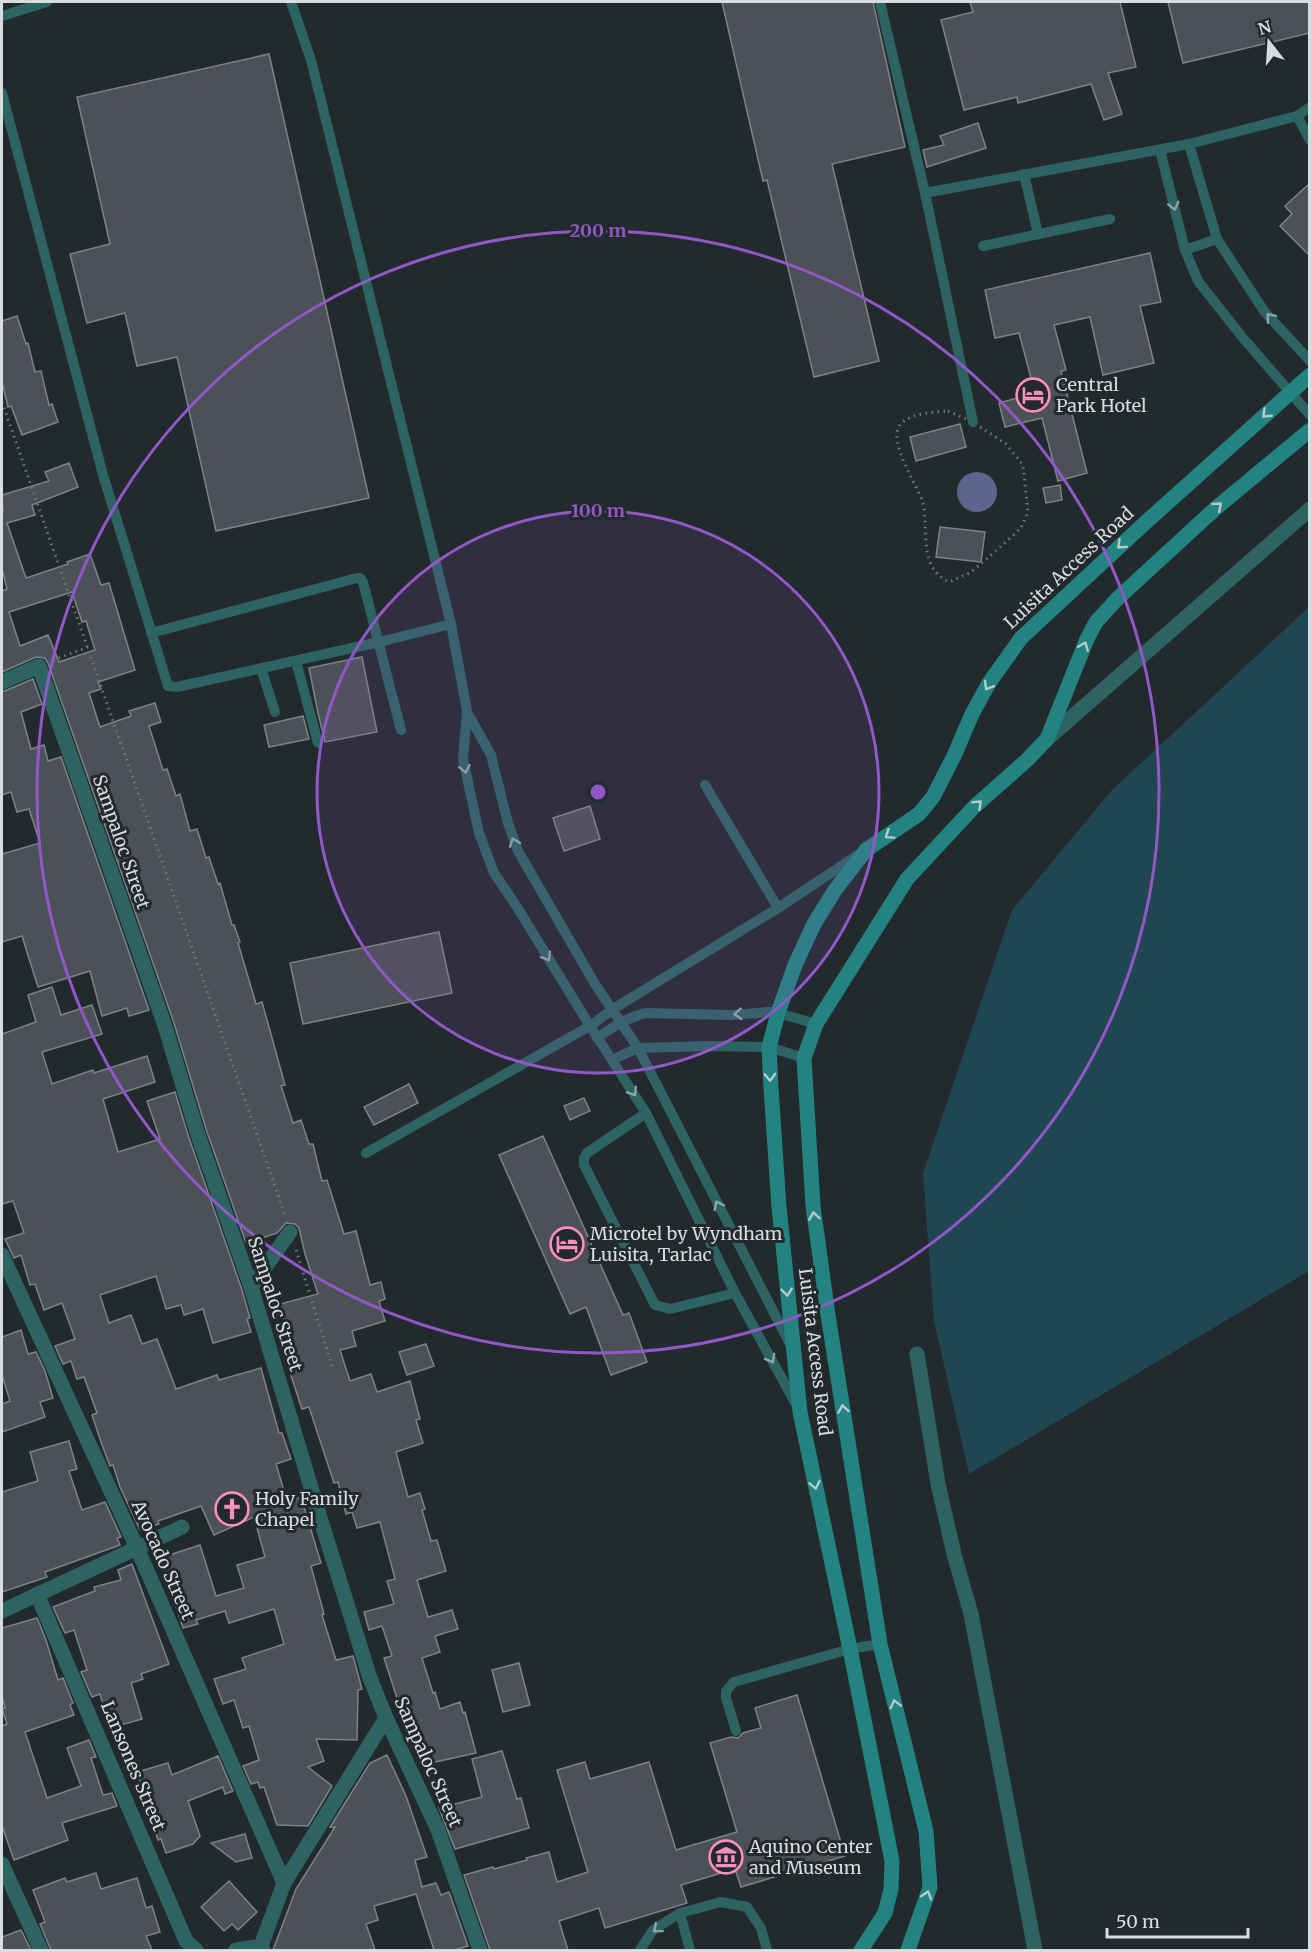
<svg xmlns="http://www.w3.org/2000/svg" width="1311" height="1952" font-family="Merriweather,serif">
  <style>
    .green { fill: #1f4651 }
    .water { fill: #5b658e }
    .building { fill: #4b5157; stroke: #7c8389; stroke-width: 1.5; fill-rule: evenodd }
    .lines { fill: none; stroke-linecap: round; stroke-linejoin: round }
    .path { stroke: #71787a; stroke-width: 3; stroke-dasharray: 1.5 4.5; stroke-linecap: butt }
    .service { stroke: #2d6362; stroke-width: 10 }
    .minor { stroke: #2d6362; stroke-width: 15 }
    .secondary { stroke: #228381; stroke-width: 15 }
    .oneway { stroke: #8ba7a7 }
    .oneway2 { stroke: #b4cccc }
    .ring { fill: none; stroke: #9258c7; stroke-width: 3 }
    .labels { text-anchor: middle; stroke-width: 6; stroke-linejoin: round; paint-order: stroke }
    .poi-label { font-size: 18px; fill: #d8dedf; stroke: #222a2d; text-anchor: start }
    .street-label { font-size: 18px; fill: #d8dedf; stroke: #222a2d }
    .centre { fill: #9258c7; stroke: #222a2d; stroke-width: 3 }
    .ring-label { font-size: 18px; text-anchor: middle; font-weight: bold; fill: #9258c7; stroke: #222a2d; stroke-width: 6; stroke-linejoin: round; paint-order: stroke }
  </style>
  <rect width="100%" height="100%" fill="#222a2d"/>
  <polygon class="green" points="1309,607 1309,1271 969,1474 934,1321 923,1173 1012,910 1111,791"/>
  <circle class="water" cx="977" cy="492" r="20"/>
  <g class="building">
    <polygon points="722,2 873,2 905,147 832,164 879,361 814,377 767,180 763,181"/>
    <polygon points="970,2 1120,2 1136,67 1108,73 1122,114 1104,120 1091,84 1018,103 1017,97 964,110 941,20 973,12"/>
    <polygon points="1168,2 1310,2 1310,33 1183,63"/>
    <polygon points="269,54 369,498 216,531 177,357 137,366 125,313 87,323 70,254 110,244 77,97"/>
    <polygon points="978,123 986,148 927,167 923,150 944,145 940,136"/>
    <polygon points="1310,183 1310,256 1280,226 1292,214 1285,206"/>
    <polygon points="1150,253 1161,302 1140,306 1154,363 1103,375 1090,317 1054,325 1066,370 1061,371 1087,473 1058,481 1042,418 1005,427 999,403 1035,393 1019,333 995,338 985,290"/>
    <polygon points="17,316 26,344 28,343 35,372 41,371 49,405 52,404 58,422 22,435 11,406 8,407 2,382 2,321"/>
    <polygon points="960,424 966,447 916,461 910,437"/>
    <path d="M69 463 78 487 32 505 35 515 7 523 26 578 68 564 67 562 90 554 101 585 109 583 135 670 98 682 101 689 89 693 100 727 131 716 129 711 155 703 161 722 149 726 163 770 167 769 176 796 180 794 190 831 197 829 206 858 209 857 218 884 220 883 232 925H234L240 942 238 943 256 1004 262 1002 285 1085 281 1086 293 1123 301 1120 309 1144H313L322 1181 327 1180 344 1234 356 1231 370 1285 381 1282 385 1299 379 1301 385 1321 352 1331 356 1346 340 1350 350 1381 371 1374 377 1392 410 1381 420 1419 416 1420 423 1443 396 1452 408 1497 420 1493 425 1509 422 1510 431 1541 437 1540 446 1571 417 1580 428 1617 452 1610 458 1629 435 1636 440 1652 422 1658 433 1693 435 1692 440 1709 460 1702 463 1713 465 1712 476 1753 426 1764 421 1744 424 1743 414 1716 410 1717 405 1699 398 1701 384 1658 392 1656 382 1626 369 1630 364 1612 394 1604 387 1581 395 1579 380 1522 357 1528 352 1512 346 1514 338 1482 334 1483 309 1407 302 1409 284 1354 292 1352 280 1304 318 1294 305 1254 299 1228 295 1224 286 1223 277 1233 246 1243 206 1129 174 1023 48 663 45 658 36 657 2 672V591L7 589 2 569V512H3L2 495 49 481 45 472ZM72 592 82 622 86 621 95 650 59 662 48 635 20 646 9 612Z"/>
    <polygon points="1060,485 1062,500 1046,503 1043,488"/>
    <polygon points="940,527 985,532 981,562 936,557"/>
    <polygon points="362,657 377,732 325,742 318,713 309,668"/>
    <polygon points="33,679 42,704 21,712 31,749 44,745 48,761 61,757 149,1010 129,1016 127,1008 102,1016 90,971 38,987 22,936 2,942 2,854 40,843 29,809 17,812 11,792 2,795 2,692"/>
    <polygon points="303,716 309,739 269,747 264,725"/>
    <polygon points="590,806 600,839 564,851 553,818"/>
    <polygon points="439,932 452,993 303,1024 290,963"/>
    <polygon points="52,987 61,1015 92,1005 102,1034 42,1052 52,1084 93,1070 94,1073 147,1056 155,1082 103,1099 118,1152 160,1139 147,1101 175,1092 188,1135 242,1290 250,1318 247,1319 251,1332 213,1343 203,1309 184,1315 181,1305 166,1309 156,1276 100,1295 109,1323 131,1315 142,1344 157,1339 176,1389 217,1375 219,1380 261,1368 279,1433 282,1433 291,1459 276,1464 287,1501 301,1497 321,1563 311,1566 324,1614 322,1615 336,1660 353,1656 362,1689 358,1690 357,1740 316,1739 324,1761 308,1767 332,1786 308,1826 277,1825 264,1787 260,1788 258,1782 251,1784 243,1766 259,1760 249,1726 243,1728 234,1700 223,1704 214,1679 246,1669 242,1658 284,1644 274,1609 229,1623 225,1611 196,1620 198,1624 183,1628 160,1558 200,1545 216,1596 244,1588 237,1565 265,1557 254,1517 214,1535 201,1506 158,1521 159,1524 140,1530 120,1487 113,1465 110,1466 101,1442 92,1415 97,1413 84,1377 77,1379 71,1361 63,1364 55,1346 75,1339 62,1303 44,1310 35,1284 30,1285 21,1255 14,1258 5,1239 24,1233 13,1201 2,1204 2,1034 36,1022 28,995"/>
    <polygon points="409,1084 418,1103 374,1125 364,1107"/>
    <polygon points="584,1098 590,1111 570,1120 564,1106"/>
    <polygon points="543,1136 623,1315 629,1313 647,1362 611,1375 586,1307 570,1314 499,1155"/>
    <polygon points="21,1330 28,1354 36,1352 45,1371 53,1398 40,1402 45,1417 2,1432 2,1404 10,1401 2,1375 2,1337"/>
    <polygon points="426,1344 434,1366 407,1375 399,1352"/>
    <polygon points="69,1441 77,1469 69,1471 82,1510 105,1502 121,1537 117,1538 120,1545 45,1572 47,1577 2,1592 2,1492 38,1481 30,1452"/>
    <polygon points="132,1564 169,1664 141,1674 143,1679 131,1683 142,1719 110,1728 100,1694 92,1697 81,1672 87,1670 74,1630 65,1633 53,1607 95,1591 94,1587 121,1580 118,1570"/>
    <polygon points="37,1618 46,1640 58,1680 63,1678 73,1703 70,1705 74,1715 25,1732 47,1798 81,1786 67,1748 89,1740 96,1757 91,1758 103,1795 112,1793 117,1806 62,1823 68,1840 14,1860 2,1826 2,1726 7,1724 2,1709 5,1708 2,1696 2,1628"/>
    <polygon points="519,1663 530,1705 503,1712 492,1670"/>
    <polygon points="797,1695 845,1856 741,1887 735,1869 681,1885 687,1903 605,1928 599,1908 559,1921 568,1950 490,1950 464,1875 493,1867 494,1869 527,1860 526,1858 549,1852 557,1882 588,1872 557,1770 585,1762 590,1779 649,1762 676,1850 737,1832 710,1743 731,1737 738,1738 743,1733 761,1728 755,1708"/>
    <polygon points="502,1751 517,1799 521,1798 529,1828 455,1849 439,1808 482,1797 472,1759"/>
    <polygon points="387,1755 406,1796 427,1857 415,1860 422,1887 436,1883 441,1895 449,1892 468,1946 455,1950 434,1950 416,1894 374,1906 378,1920 366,1924 375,1950 273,1950 296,1889 335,1827 330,1827 370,1763"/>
    <polygon points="218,1756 233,1791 225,1794 223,1787 188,1801 200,1836 193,1844 166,1853 161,1839 158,1840 137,1772 168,1763 172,1775"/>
    <polygon points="245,1834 252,1858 236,1862 211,1843"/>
    <polygon points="96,1873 101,1889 137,1878 146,1908 152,1906 160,1932 146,1936 152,1950 51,1950 40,1924 45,1922 33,1890 65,1878 67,1882"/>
    <polygon points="229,1881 257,1912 238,1930 232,1924 224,1931 201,1907"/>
    <polygon points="21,1930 31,1950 2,1950 2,1937"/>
  </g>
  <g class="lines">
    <g class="path">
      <polyline points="2,402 286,1218"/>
      <path d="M948 411 973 422 1006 444 1023 465 1028 512 1021 528 998 549 970 573 949 582C940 577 934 572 930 562 923 542 927 522 923 503 918 485 887 442 900 425 909 413 935 412 948 411Z"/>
      <polyline points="53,660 88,647"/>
      <polyline points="296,1250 333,1369"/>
    </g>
    <g class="service">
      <polyline points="291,2 311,60 451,624 467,711 463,759 479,833 494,873 517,907 590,1026 646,1113 735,1293 797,1406"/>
      <polyline points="880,2 925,193"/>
      <polyline points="2,16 47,2"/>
      <polyline points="2,93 103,475 168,686 177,687 379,642 451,624"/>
      <polyline points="1297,116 1310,140"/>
      <polyline points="1189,144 1217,239 1264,311 1310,361"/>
      <polyline points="1160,150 1185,250 1198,281 1243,338 1310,415"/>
      <polyline points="1024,174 1038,234"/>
      <polyline points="983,246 1110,219"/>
      <polyline points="1185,250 1217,239"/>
      <polyline points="973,422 925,193 1189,144 1297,116 1310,107"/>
      <polyline points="151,633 357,578 360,578 363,582 401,730"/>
      <polyline points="296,661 318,743"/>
      <polyline points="261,668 275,712"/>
      <polyline points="467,712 491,755 508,823 518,851 595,984 638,1048 790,1344"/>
      <polyline points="705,785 778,908"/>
      <path d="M597 1038C613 1027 628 1017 646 1013L731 1015 769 1012 778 1013 816 1024"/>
      <polyline points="612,1060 638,1048 709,1046 769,1047 804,1058"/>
      <polyline points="646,1113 587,1153 584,1158 584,1165 655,1305 670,1309 735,1293"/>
      <polyline points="366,1153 590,1026 613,1009 778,908 858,855"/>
      <polyline points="736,1731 726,1698 726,1691 734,1682 850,1649 880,1644"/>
      <polyline points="680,1913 690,1950"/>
      <polyline points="640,1950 653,1930 680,1913 721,1902 747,1907 761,1928 767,1950"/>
    </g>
    <g class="minor">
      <polyline points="2,682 39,666 165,1026 197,1132 251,1287 318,1511 370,1678 386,1718 438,1830 480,1950"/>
      <polyline points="1047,739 1310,509"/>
      <polyline points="2,1255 137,1548 284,1883"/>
      <polyline points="251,1287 290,1232"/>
      <polyline points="917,1354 938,1484 954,1554 971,1614 1035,1950"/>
      <polyline points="37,1594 186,1941 196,1950"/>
      <polyline points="2,1611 182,1527"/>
      <polyline points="2,1864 41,1950"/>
      <polyline points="236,1950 261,1946"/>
      <polyline points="263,1950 261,1946 284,1883 386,1718"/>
    </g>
    <g class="secondary">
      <polyline points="861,1950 885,1913 891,1889 892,1861 850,1649 800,1412 779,1207 771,1088 769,1047 778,1013 795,965 814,924 835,890 866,850 919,814 933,797 954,756 972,714 989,683 1021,638 1146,522 1310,375"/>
      <polyline points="908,1950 930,1887 926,1831 880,1644 828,1315 813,1206 804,1058 816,1024 907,879 974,807 1027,760 1047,739 1087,639 1096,622 1118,598 1216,508 1310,430"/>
    </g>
  </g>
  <defs><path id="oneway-chevron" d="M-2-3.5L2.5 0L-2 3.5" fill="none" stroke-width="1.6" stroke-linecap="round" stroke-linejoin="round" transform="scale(1.5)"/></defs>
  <g class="oneway">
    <use href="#oneway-chevron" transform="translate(1174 206) rotate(76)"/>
    <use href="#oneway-chevron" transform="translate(1270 317) rotate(-131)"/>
    <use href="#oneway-chevron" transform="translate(465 769) rotate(78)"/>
    <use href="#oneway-chevron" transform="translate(514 842) rotate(-110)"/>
    <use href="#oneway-chevron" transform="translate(547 957) rotate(59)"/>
    <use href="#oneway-chevron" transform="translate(738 1014) rotate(176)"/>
    <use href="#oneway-chevron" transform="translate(633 1092) rotate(57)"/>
    <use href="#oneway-chevron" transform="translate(718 1205) rotate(-117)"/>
    <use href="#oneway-chevron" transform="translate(771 1359) rotate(61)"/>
    <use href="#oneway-chevron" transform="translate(657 1929) rotate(140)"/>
  </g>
  <g class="oneway2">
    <use href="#oneway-chevron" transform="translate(1266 414) rotate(137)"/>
    <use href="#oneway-chevron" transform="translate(1218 506) rotate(-41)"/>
    <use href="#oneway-chevron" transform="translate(1121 545) rotate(137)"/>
    <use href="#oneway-chevron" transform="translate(1084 646) rotate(-68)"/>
    <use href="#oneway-chevron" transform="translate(988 686) rotate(121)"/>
    <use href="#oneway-chevron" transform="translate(978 804) rotate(-43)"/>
    <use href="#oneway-chevron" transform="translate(889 835) rotate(146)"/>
    <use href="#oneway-chevron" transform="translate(770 1077) rotate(88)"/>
    <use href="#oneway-chevron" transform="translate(814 1216) rotate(-98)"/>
    <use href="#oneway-chevron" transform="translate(787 1292) rotate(84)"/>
    <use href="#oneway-chevron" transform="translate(843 1409) rotate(-99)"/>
    <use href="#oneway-chevron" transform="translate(815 1485) rotate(78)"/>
    <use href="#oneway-chevron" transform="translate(895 1704) rotate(-104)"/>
    <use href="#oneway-chevron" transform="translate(927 1895) rotate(-73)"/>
  </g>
  <circle cx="598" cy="792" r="281" fill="#9258c7" fill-opacity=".12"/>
  <g class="ring">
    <circle cx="598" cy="792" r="281"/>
    <circle cx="598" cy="792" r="561"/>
  </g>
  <defs>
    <symbol id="hotel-ring" viewBox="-11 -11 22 22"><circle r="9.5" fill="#222a2d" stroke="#fd8ec0" stroke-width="1.5"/><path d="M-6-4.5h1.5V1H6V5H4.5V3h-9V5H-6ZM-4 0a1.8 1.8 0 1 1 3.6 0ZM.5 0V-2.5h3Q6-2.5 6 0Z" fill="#fd8ec0"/></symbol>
    <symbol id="church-ring" viewBox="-11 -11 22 22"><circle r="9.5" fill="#222a2d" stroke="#fd8ec0" stroke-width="1.5"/><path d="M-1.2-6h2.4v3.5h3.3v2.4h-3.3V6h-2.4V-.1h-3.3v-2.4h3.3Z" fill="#fd8ec0"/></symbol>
    <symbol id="museum-ring" viewBox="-11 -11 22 22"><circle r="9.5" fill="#222a2d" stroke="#fd8ec0" stroke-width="1.5"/><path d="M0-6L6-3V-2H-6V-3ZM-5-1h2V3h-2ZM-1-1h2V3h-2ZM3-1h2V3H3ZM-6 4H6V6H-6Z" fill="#fd8ec0"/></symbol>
  </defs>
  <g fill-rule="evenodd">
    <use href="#hotel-ring" x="1014" y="376" width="38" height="38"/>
    <use href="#hotel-ring" x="548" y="1225" width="38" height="38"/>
    <use href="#church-ring" x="213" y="1490" width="38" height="38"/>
    <use href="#museum-ring" x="707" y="1838" width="38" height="38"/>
  </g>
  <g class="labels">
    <g class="poi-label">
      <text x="1056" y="391">Central<tspan x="1056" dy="21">Park Hotel</tspan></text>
      <text x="590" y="1240">Microtel by Wyndham<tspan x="590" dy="21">Luisita, Tarlac</tspan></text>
      <text x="255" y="1505">Holy Family<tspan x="255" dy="21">Chapel</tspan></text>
      <text x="749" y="1853">Aquino Center<tspan x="749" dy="21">and Museum</tspan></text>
    </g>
    <g class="street-label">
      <text transform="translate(1069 568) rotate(-43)" y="6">Luisita Access Road</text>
      <text transform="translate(121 842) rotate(71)" y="6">Sampaloc Street</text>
      <text transform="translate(275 1304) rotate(72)" y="6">Sampaloc Street</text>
      <text transform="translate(815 1352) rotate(83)" y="6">Luisita Access Road</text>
      <text transform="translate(163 1560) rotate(66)" y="6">Avocado Street</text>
      <text transform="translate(428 1762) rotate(66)" y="6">Sampaloc Street</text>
      <text transform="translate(133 1766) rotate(67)" y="6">Lansones Street</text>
    </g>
  </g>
  <circle cx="598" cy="792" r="9" class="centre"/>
  <g class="ring-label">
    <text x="598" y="237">200 m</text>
    <text x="598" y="517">100 m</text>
  </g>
  <rect width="1311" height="1952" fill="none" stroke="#d8dedf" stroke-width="6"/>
  <g transform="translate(1269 42) rotate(343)" stroke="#222a2d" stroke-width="4.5" paint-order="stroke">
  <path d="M0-4.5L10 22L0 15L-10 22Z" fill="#d8dedf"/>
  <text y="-9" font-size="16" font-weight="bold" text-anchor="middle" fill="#d8dedf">N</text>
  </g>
  <path d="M1107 1928v9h141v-9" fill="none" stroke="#d8dedf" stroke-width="3"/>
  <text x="1116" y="1928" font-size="18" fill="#d8dedf" stroke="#222a2d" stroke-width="4.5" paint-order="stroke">50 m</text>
</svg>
